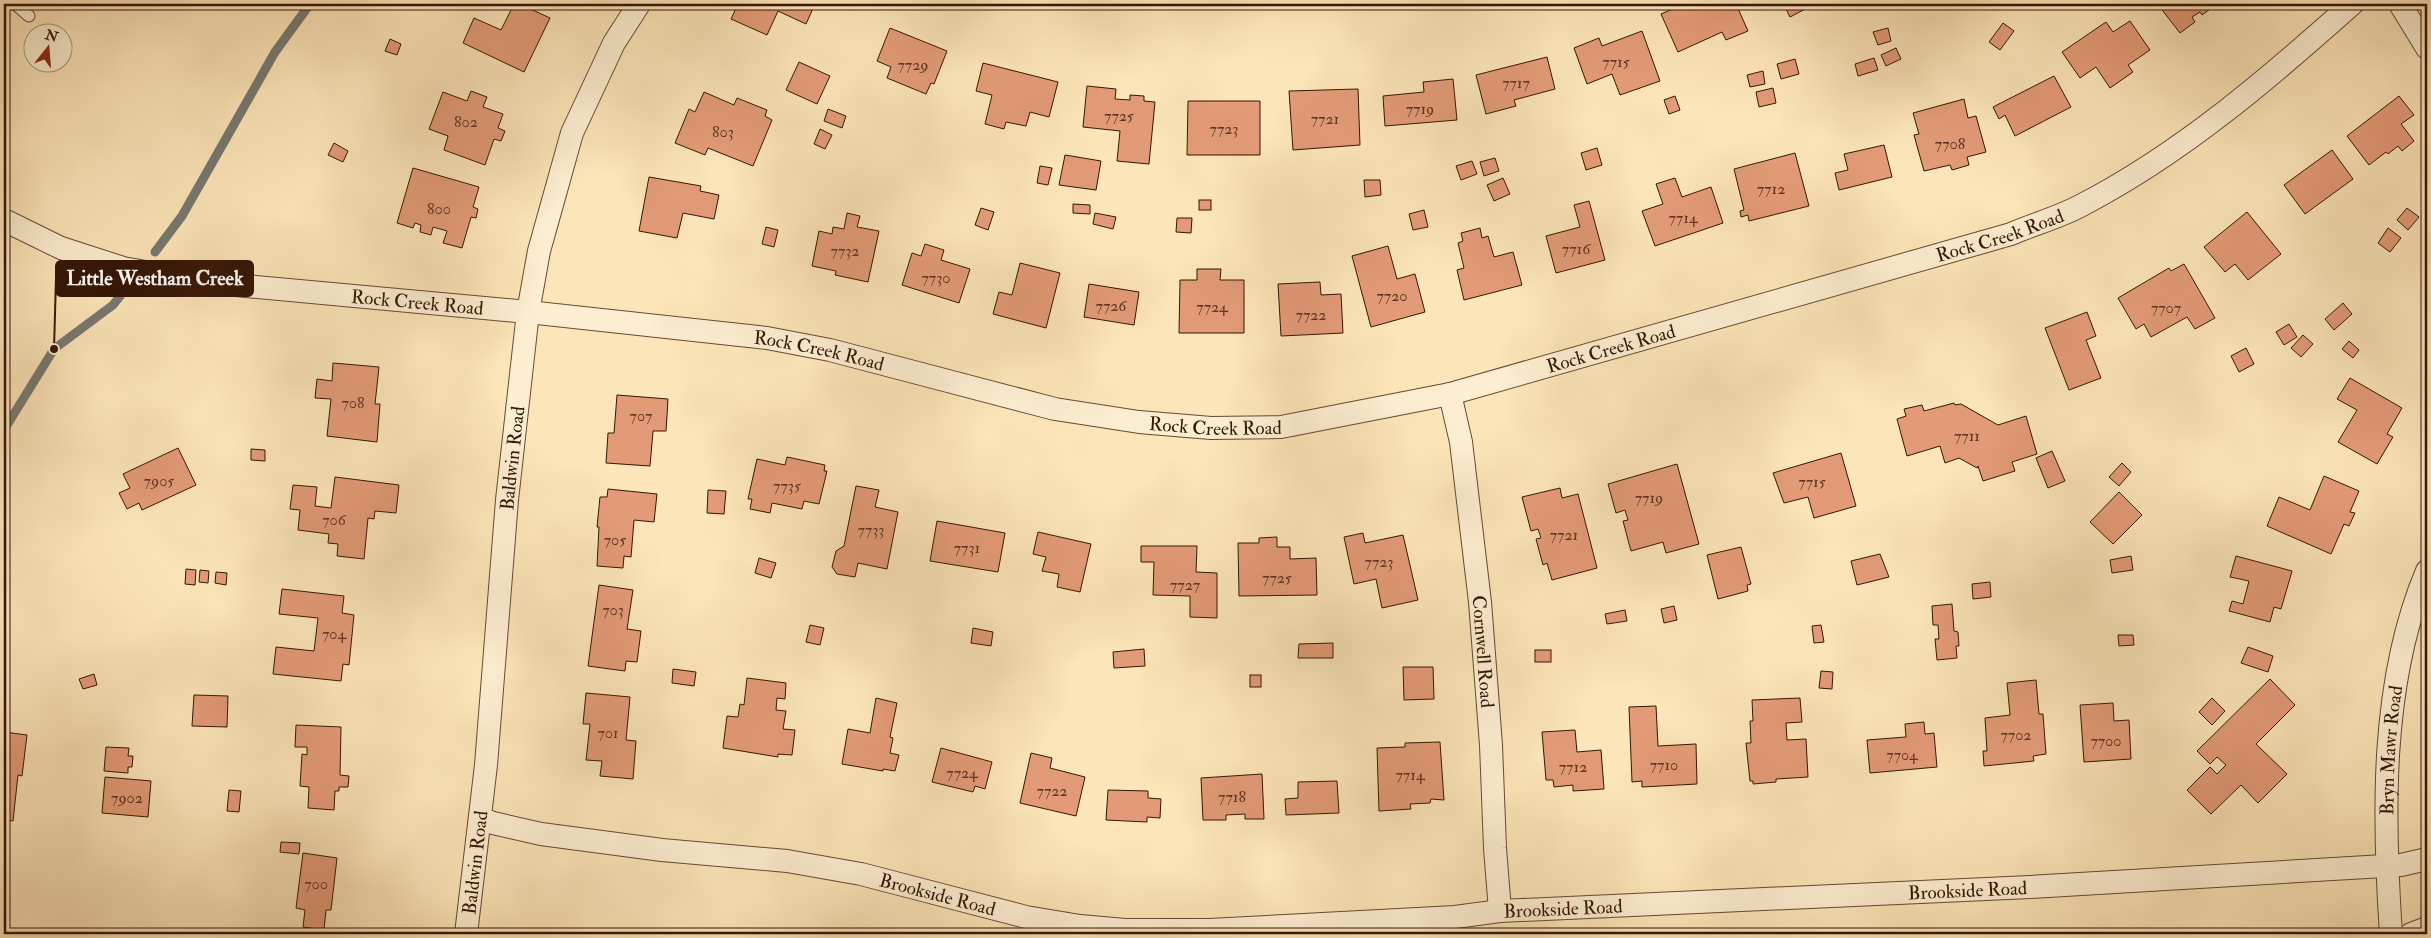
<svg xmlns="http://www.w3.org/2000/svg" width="2431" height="938" font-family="'IM FELL Double Pica',serif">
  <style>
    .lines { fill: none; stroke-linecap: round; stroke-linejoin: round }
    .stream { stroke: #787972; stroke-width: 9 }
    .building { fill: #e39b77; stroke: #351505 }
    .service-casing { stroke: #674932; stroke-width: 13 }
    .minor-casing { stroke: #674932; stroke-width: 24 }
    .service { stroke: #fdeed1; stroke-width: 11 }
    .minor { stroke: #fdeed1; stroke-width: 22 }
    .labels { text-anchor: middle; stroke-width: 4; stroke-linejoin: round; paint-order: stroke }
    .number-label { font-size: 16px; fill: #603622 }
    .street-label { font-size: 19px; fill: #351505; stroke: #fdeed1 }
    .leader { fill: none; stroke: #351505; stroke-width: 2 }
    .callout-dot { fill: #351505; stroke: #fdeed1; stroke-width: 2 }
    .callout { fill: #351505; stroke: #351505; stroke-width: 2 }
    .callout-label { font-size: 20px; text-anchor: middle; font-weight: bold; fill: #fff }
  </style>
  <rect width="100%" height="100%" fill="#fce5b8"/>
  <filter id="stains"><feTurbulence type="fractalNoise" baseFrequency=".004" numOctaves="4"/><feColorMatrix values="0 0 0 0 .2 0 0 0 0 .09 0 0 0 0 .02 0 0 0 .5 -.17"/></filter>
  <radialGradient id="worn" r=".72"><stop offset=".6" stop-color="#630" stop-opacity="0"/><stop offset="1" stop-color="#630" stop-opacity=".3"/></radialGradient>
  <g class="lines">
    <g class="stream">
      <polyline points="155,252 182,216 275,52 310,4"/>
      <polyline points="4,430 54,349 113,305 124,291"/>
    </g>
  </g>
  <g class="building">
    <polygon points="514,4 520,4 550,18 524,72 463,43 474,18 501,30"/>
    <polygon points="738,4 815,4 806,24 778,11 767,35 731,19"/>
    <polygon points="1684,4 1736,4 1748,31 1726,40 1722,32 1678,52 1661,14"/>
    <polygon points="1773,4 1815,4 1790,17 1784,5 1776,8"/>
    <polygon points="2162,4 2217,4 2202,15 2200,12 2192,17 2195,22 2180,33 2159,6"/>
    <polygon points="2130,21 2150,50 2128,65 2133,72 2110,88 2096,67 2080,78 2062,52 2106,22 2113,32"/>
    <polygon points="2003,23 2014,31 2000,50 1989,42"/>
    <polygon points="890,28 947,51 934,84 931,83 926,94 887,78 891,67 877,61"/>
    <polygon points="1888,28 1891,41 1878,45 1873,32"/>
    <polygon points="1642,31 1660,81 1620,95 1612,74 1587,84 1574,48 1599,38 1602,46"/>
    <polygon points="390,39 401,44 397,55 385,51"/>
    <polygon points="1896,48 1901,59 1886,66 1881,55"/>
    <polygon points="1547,57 1555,89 1514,100 1516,106 1486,114 1476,75"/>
    <polygon points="1874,58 1878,70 1858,76 1855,64"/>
    <polygon points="1795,59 1799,74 1781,79 1777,64"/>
    <polygon points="799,62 830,76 817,104 786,90"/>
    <polygon points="983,63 1058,82 1049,117 1030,112 1026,126 1006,122 1004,129 985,124 992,95 976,91"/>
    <polygon points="1763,71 1765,84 1750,87 1747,75"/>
    <polygon points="2054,76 2071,107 2015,136 2005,115 1999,119 1993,107"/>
    <polygon points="1453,79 1457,120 1385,126 1383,96 1424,92 1423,82"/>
    <polygon points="1087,86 1116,89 1115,99 1130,100 1130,95 1144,96 1144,101 1155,102 1149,164 1117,161 1120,131 1083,127"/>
    <polygon points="1773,88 1776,103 1759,107 1756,92"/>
    <polygon points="1358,89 1360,145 1293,150 1289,91"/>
    <polygon points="471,91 487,97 483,107 503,114 498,128 505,131 501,141 494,139 485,165 444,150 448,136 429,129 443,92 467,101"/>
    <polygon points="704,92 734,105 737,98 767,110 765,116 772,120 753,166 708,148 705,155 675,143 689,109 695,112"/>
    <polygon points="1675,96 1680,110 1669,114 1664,100"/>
    <polygon points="2399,96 2414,115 2401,124 2414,141 2402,151 2398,146 2388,154 2386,152 2369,165 2347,136"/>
    <polygon points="1964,99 1968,118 1976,116 1986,152 1967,157 1969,165 1952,170 1950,165 1924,171 1914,135 1919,134 1913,113"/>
    <polygon points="1188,101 1260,101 1260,155 1187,155"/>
    <polygon points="828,109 846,116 842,128 824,121"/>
    <polygon points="820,129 832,135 825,149 814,144"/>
    <polygon points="334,143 348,151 343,162 328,155"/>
    <polygon points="1884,145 1892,177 1839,190 1835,173 1848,170 1844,154"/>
    <polygon points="1597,148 1602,165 1586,170 1581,153"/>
    <polygon points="2332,150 2353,179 2305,214 2284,185"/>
    <polygon points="1795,153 1809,206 1749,221 1748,215 1741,217 1740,211 1744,210 1734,169"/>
    <polygon points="1065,155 1101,161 1096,190 1059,185"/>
    <polygon points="1495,158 1499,171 1484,176 1480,162"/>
    <polygon points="1472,161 1477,174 1461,180 1456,166"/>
    <polygon points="1040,166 1052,168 1048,185 1037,183"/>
    <polygon points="413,168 479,187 473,207 478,209 476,218 471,217 462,248 443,243 447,231 433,227 431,235 420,232 421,225 415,223 413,228 397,223"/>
    <polygon points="649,177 701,186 700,191 719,195 714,219 683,213 677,238 639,231"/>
    <polygon points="1503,178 1510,194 1494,201 1487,185"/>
    <polygon points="1675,178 1682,197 1711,187 1723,223 1655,246 1642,211 1663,204 1656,184"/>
    <polygon points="1364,180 1380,180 1381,195 1365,197"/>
    <rect x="1199" y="200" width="12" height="10"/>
    <polygon points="1589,201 1605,260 1556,273 1546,236 1580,227 1574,205"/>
    <polygon points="1073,204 1090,205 1090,214 1073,213"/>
    <polygon points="981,208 994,212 988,230 975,225"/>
    <polygon points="2407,208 2419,217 2408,230 2397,220"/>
    <polygon points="1424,210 1428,227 1413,230 1409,214"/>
    <polygon points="2247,212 2281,254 2248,280 2235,264 2225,272 2204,247"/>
    <polygon points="847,213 860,216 857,227 879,231 868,282 835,275 836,271 812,266 819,231 832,234 833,227 844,229"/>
    <polygon points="1095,213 1116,217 1113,229 1093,224"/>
    <polygon points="1177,218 1192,218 1191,233 1176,232"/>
    <polygon points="766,227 778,230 774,247 762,244"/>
    <polygon points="1480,228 1482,238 1488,236 1494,257 1513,252 1522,285 1464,300 1457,270 1464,268 1458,243 1463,241 1461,233"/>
    <polygon points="2388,228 2401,238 2390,252 2378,243"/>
    <polygon points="925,244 944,250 941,260 970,269 959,303 902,285 912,253 921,256"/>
    <polygon points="1388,246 1397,279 1415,274 1425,312 1371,327 1352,256"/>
    <polygon points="1020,263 1060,273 1046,328 993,314 999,292 1012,295"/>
    <polygon points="2184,264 2215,318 2195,329 2187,317 2151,337 2144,324 2136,329 2118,298 2169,268 2171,271"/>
    <polygon points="1197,269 1221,269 1220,280 1244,280 1244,333 1179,333 1180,280 1197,280"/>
    <polygon points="1320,282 1321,295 1341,294 1343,333 1281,336 1278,284"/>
    <polygon points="1089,284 1139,292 1134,325 1084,317"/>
    <polygon points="2343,303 2352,314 2334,330 2325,319"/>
    <polygon points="2087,312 2096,336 2086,340 2101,378 2069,390 2045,328"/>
    <polygon points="2289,324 2297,337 2284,345 2276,332"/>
    <polygon points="2303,335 2313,344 2301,357 2291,348"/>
    <polygon points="2349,341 2359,350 2353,358 2342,349"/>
    <polygon points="2246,348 2254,364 2239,372 2231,356"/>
    <polygon points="333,363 379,367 375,404 380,404 377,442 327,436 331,399 315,398 317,379 332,381"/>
    <polygon points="2350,378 2402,408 2387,434 2393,437 2377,464 2338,442 2357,410 2337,399"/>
    <polygon points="617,395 668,399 666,431 653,431 650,466 606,463 608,433 614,433"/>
    <polygon points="1954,403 1955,405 1961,404 1998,425 2026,416 2037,454 2012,462 2015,471 1983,481 1978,466 1977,468 1959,458 1945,463 1940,446 1907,456 1897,419 1906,416 1904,409 1922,405 1924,411"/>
    <polygon points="178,448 196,485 142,510 139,503 127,509 119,493 130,488 123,474"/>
    <polygon points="251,449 265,450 265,461 251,460"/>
    <polygon points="2052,451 2065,481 2048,488 2036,458"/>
    <polygon points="1841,453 1856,506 1814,518 1808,497 1784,503 1773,473"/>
    <polygon points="787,457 825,465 824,471 827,471 819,504 804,501 802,509 772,503 770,513 750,509 752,499 748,499 757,459 785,465"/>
    <polygon points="2122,463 2131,472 2119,486 2109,477"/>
    <polygon points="1677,464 1699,544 1666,553 1663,542 1631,551 1623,521 1628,520 1625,510 1616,513 1608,484"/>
    <polygon points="2324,476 2359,491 2350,512 2355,513 2349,526 2344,524 2331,554 2267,526 2279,497 2310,510"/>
    <polygon points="335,477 399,485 396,513 375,511 374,519 368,518 364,559 337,556 338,544 328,543 329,534 298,530 300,510 290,509 293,485 317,487 315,506 331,508"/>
    <polygon points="856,486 879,490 875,507 898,512 887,569 858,563 855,577 837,574 832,567 836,551 844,546"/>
    <polygon points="1560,488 1562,498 1578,494 1597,568 1552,580 1547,563 1543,565 1536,539 1541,538 1538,529 1531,531 1522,497"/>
    <polygon points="608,489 657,494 654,522 634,520 631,557 624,556 623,568 597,566 599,527 597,527 600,497 607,497"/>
    <polygon points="708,490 726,491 724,514 707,513"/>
    <polygon points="2119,492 2142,515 2113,544 2090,522"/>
    <polygon points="937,521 1005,533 998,572 930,561"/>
    <polygon points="1038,532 1091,544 1080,592 1057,587 1059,574 1042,571 1046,557 1033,554"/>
    <polygon points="1363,533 1365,543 1403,535 1418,600 1382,608 1376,579 1354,584 1344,537"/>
    <polygon points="1277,537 1277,547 1290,547 1290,559 1316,558 1317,595 1239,596 1238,543 1259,543 1259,538"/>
    <polygon points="1141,546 1197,546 1196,572 1217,573 1217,618 1190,617 1190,596 1153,595 1154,562 1141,562"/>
    <polygon points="1741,547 1751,584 1747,585 1748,591 1718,599 1707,555"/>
    <polygon points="1880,554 1889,577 1857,585 1851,561"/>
    <polygon points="2131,556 2133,570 2112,573 2110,560"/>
    <polygon points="2236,556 2292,571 2281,609 2274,607 2270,622 2229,611 2232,601 2243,604 2249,581 2230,577"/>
    <polygon points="759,558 776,563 771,578 755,573"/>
    <polygon points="186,569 196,570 195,585 185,584"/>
    <polygon points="200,570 209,571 208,583 199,582"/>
    <polygon points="216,572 227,573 226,585 215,583"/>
    <polygon points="1990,582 1991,597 1973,599 1972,584"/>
    <polygon points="599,585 633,590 627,629 641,631 637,662 626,661 625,671 588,666"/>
    <polygon points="282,589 344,596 342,613 354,615 349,665 343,664 341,681 273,674 276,647 314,651 318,618 279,614"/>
    <polygon points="1952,604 1954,631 1958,632 1959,646 1956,646 1957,658 1937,660 1935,639 1939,639 1938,625 1933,625 1932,606"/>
    <polygon points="1674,606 1677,620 1664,623 1661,609"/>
    <polygon points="1625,610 1627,621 1607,624 1605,614"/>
    <polygon points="810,625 824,628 820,645 806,642"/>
    <polygon points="1821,625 1824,642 1814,643 1812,626"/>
    <polygon points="973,628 993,632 991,646 971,643"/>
    <polygon points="2118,635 2133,635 2134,645 2119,646"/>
    <polygon points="1333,643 1333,658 1298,658 1299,644"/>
    <polygon points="2248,647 2273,656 2268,672 2241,663"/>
    <polygon points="1144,649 1145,666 1114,668 1113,652"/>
    <rect x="1535" y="650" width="16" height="12"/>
    <polygon points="1403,667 1433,667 1434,699 1404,700"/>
    <polygon points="673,669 696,672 694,686 672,683"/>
    <polygon points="1821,671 1833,672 1832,689 1819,688"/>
    <polygon points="94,674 97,685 83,689 79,679"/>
    <rect x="1250" y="675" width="11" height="12"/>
    <polygon points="747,678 786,683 785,699 777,698 776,710 786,711 783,729 795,730 792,755 778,754 778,757 723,748 727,716 738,717 740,704 744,705"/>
    <polygon points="2270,679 2295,705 2256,744 2287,774 2258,803 2241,785 2211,814 2187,790 2210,767 2217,774 2226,765 2217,757 2210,764 2197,751"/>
    <polygon points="2036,680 2039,714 2043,714 2046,754 2033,756 2034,761 1984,766 1983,751 1987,751 1985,718 2010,715 2007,683"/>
    <polygon points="586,693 630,697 626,740 636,741 633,779 600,776 602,761 586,760 590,724 583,724"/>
    <polygon points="194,695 228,696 227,727 192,726"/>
    <polygon points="876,698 897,703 890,737 893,738 890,753 899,755 895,771 883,769 883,771 842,764 848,729 870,733"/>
    <polygon points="1800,698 1802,722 1786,723 1787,740 1806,739 1808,777 1776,779 1776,782 1753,784 1753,781 1750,781 1746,743 1751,743 1750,721 1753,721 1752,700"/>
    <polygon points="2212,698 2225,711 2212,725 2199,712"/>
    <polygon points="2113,703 2114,721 2129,720 2131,759 2084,762 2080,705"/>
    <polygon points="1656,706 1658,746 1696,744 1697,784 1642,787 1642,781 1632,782 1629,707"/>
    <polygon points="1924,722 1925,734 1934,733 1937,767 1870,773 1867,740 1906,737 1905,724"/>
    <polygon points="296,725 341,727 340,775 349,776 348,787 339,787 339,791 335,791 334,810 308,808 309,787 300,786 302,754 307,755 307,747 295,747"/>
    <polygon points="1575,730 1577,752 1601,750 1604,789 1573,791 1573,785 1554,787 1553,780 1546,780 1542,732"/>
    <polygon points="4,732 27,735 22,776 18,775 13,821 4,820"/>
    <polygon points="1440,742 1444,800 1431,799 1430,803 1410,804 1411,809 1379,811 1377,748 1405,747 1405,743"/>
    <polygon points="106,747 129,748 128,756 133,756 132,767 128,767 128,773 104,771"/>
    <polygon points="941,748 992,762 985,789 975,786 973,792 932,782"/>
    <polygon points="1031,753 1052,758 1050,768 1085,777 1076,816 1020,803"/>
    <polygon points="1262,774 1264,819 1245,819 1245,814 1226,815 1226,820 1203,820 1201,778"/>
    <polygon points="105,777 151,781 148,817 102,813"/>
    <polygon points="1337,781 1339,813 1286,815 1285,799 1298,798 1298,782"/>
    <polygon points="229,790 241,791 239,812 227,811"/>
    <polygon points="1108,790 1148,791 1148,798 1161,799 1160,818 1147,817 1147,822 1106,820"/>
    <polygon points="281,842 300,843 299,854 280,852"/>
    <polygon points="303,853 337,858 331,910 326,910 324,930 303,927 305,910 296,908"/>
  </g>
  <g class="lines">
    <defs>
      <polyline id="service" points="15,4 29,16"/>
      <g id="minor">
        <polyline points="2400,4 2427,48"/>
        <path id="s1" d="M4 220 61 248 123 268 203 282 528 312 767 338 830 350 1055 409 1139 422 1211 428 1281 427 1450 394 2011 234C2034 224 2060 217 2082 205 2182 153 2268 79 2352 4"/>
        <path id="s2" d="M1450 394 1461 442 1480 602 1491 745 1495 848 1500 911"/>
        <path id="s3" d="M480 818 493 823 541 834 662 850 787 861 861 874 1026 917 1080 926 1125 930H1209L1455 917 1500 911 2030 887 2401 865 2427 859"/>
        <path id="s4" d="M466 934 486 765 507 500 528 312 539 251 572 133 614 43 639 4"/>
        <path id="s5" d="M2391 934C2383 817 2380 681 2427 571"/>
        <polyline points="2411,934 2427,928"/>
      </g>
    </defs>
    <use href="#service" class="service-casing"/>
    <use href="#minor" class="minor-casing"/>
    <use href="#service" class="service"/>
    <use href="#minor" class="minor"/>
  </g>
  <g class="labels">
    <g class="number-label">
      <text x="1616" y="67">7715</text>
      <text x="913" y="70">7729</text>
      <text x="1516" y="88">7717</text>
      <text x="1420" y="114">7719</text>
      <text x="1119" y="121">7725</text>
      <text x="1325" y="124">7721</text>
      <text x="466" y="127">802</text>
      <text x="1224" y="134">7723</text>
      <text x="723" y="137">803</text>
      <text x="1950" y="149">7708</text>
      <text x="1771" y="194">7712</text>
      <text x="439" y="214">800</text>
      <text x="1683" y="223">7714</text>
      <text x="1576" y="254">7716</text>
      <text x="845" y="256">7732</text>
      <text x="936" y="283">7730</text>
      <text x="1392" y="301">7720</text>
      <text x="1111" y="311">7726</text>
      <text x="1212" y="312">7724</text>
      <text x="2166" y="313">7707</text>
      <text x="1311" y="320">7722</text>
      <text x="353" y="408">708</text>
      <text x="641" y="421">707</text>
      <text x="1967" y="441">7711</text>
      <text x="159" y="486">7905</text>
      <text x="1812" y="487">7715</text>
      <text x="787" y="491">7735</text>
      <text x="1649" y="503">7719</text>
      <text x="334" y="525">706</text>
      <text x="871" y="535">7733</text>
      <text x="1564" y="540">7721</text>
      <text x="615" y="545">705</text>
      <text x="967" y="553">7731</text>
      <text x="1379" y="567">7723</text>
      <text x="1277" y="583">7725</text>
      <text x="1185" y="590">7727</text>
      <text x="613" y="615">703</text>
      <text x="334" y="639">704</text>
      <text x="608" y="738">701</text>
      <text x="2016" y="740">7702</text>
      <text x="2106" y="746">7700</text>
      <text x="1902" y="760">7704</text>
      <text x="1664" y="770">7710</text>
      <text x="1573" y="772">7712</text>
      <text x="962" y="778">7724</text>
      <text x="1410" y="780">7714</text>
      <text x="1052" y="796">7722</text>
      <text x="1232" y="802">7718</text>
      <text x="127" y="803">7902</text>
      <text x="316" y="889">700</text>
    </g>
    <g class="street-label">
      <text dy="7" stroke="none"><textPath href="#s1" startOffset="2045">Rock Creek Road</textPath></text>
      <text dy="7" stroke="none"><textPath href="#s1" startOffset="425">Rock Creek Road</textPath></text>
      <text dy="7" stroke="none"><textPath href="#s1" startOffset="1640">Rock Creek Road</textPath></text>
      <text dy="7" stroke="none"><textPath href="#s1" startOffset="830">Rock Creek Road</textPath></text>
      <text dy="7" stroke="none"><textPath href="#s1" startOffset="1235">Rock Creek Road</textPath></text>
      <text dy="7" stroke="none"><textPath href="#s4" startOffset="478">Baldwin Road</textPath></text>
      <text dy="7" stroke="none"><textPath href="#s2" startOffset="260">Cornwell Road</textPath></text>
      <text dy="7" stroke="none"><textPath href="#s5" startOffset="184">Bryn Mawr Road</textPath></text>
      <text dy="7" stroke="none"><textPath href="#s4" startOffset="72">Baldwin Road</textPath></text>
      <text dy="7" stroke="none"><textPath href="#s3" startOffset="1500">Brookside Road</textPath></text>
      <text dy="7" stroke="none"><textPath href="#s3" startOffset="465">Brookside Road</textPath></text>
      <text dy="7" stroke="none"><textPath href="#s3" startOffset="1095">Brookside Road</textPath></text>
    </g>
  </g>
  <path class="leader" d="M54 349L56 278"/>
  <circle class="callout-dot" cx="54" cy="349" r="5"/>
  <rect class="callout" x="56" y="261" width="197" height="35" rx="5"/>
  <g class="callout-label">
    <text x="155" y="285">Little Westham Creek</text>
  </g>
  <rect width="2431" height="938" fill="none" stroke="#fce5b8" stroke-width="20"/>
  <rect x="5" y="5" width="2421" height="928" fill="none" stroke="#351505" stroke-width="2.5"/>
  <rect x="10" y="10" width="2411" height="918" fill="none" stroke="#351505"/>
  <g transform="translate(48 48) rotate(17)"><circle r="24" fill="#fdeed1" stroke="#ad977f"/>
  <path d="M0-4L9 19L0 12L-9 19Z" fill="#8f2418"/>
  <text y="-8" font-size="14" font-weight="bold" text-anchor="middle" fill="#351505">N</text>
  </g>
  <rect width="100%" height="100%" filter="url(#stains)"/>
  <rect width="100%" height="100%" fill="url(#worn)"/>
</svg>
